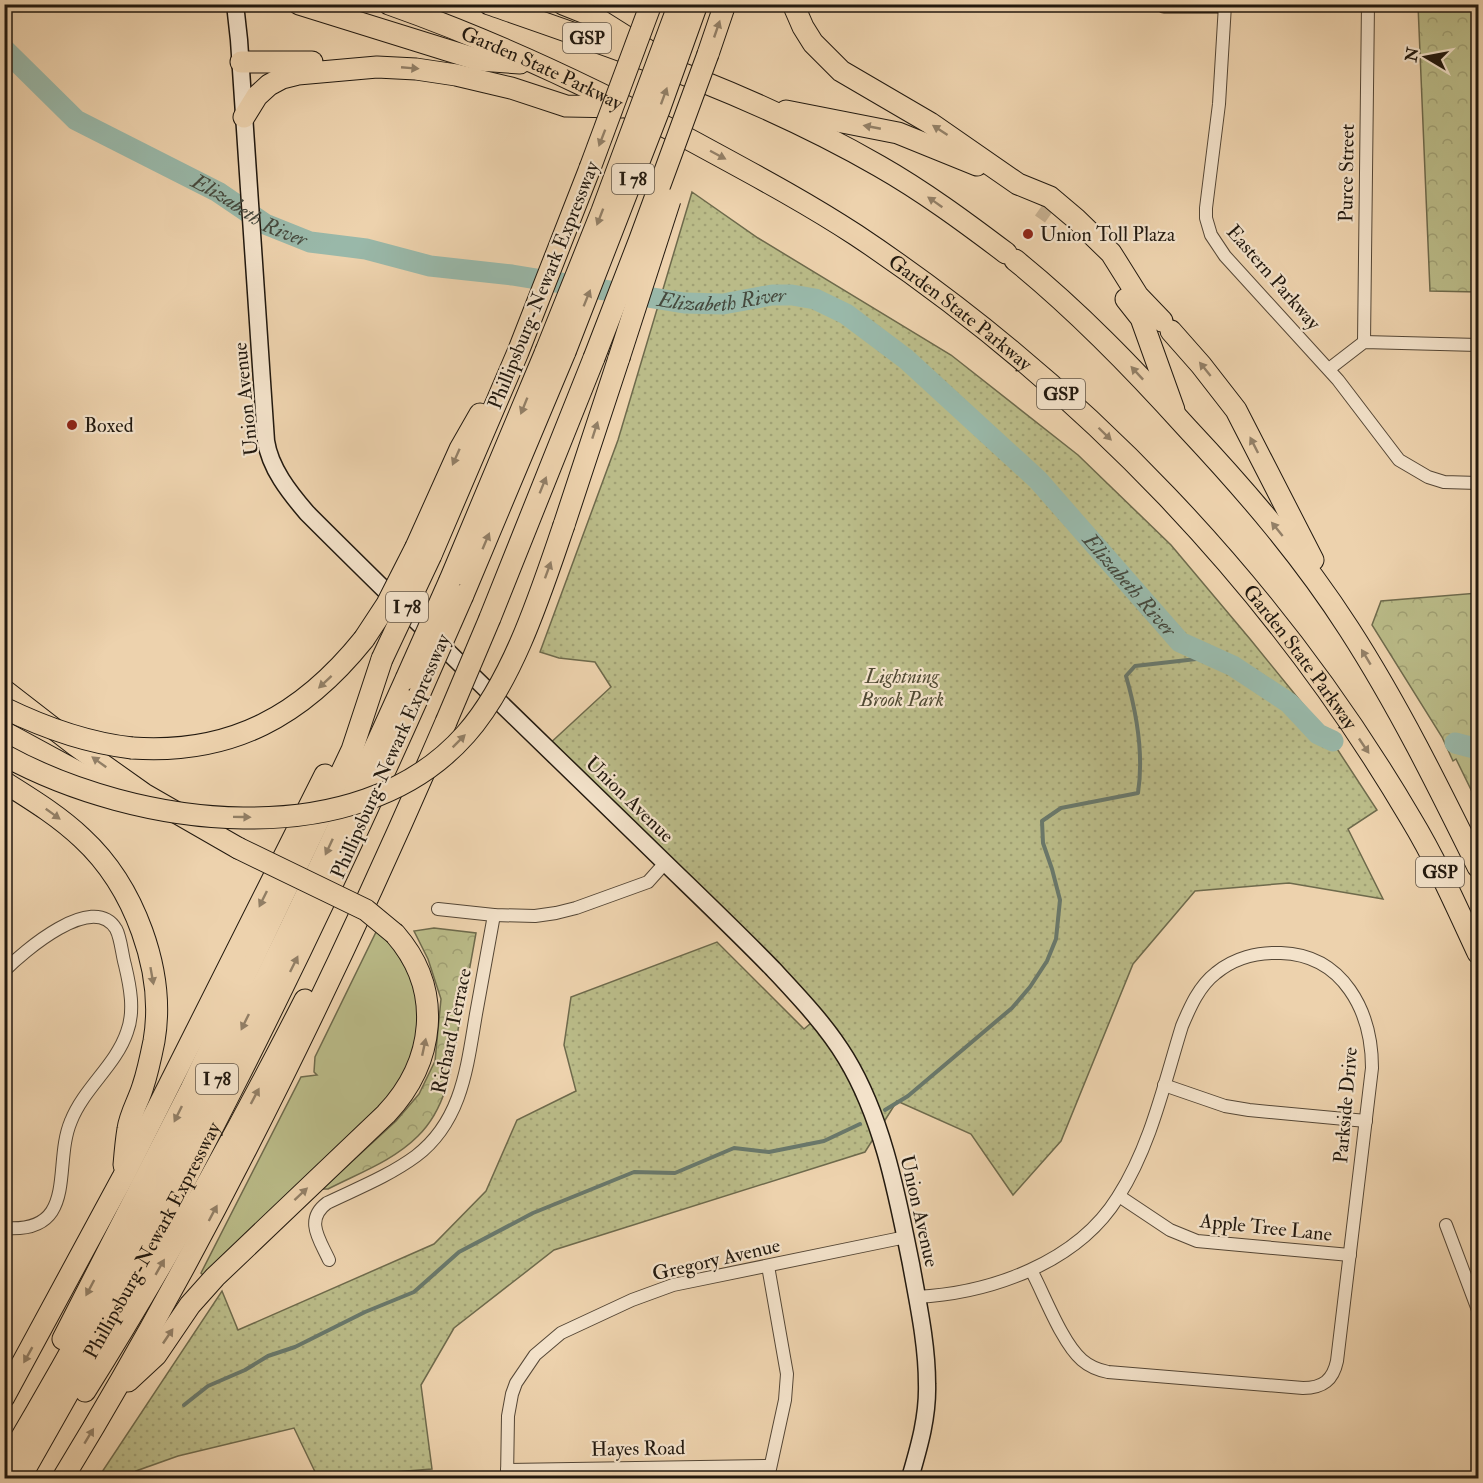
<svg xmlns="http://www.w3.org/2000/svg" width="1483" height="1483" font-family="'IM FELL Double Pica',serif">
  <style>
    .green { fill: #babb88; stroke: #6e6a4c; stroke-width: 1.5 }
    .forest { fill: url(#forest-crowns); stroke: #6e6a4c; stroke-width: 1.5 }
    .park { fill: url(#park-dots); stroke: #6e6a4c; stroke-width: 1.5 }
    .lines { fill: none; stroke-linecap: round; stroke-linejoin: round }
    .stream { stroke: #69786b; stroke-width: 4 }
    .river { stroke: #99b8a9; stroke-width: 21 }
    .highway-tunnel { stroke: #c4ad8d; stroke-width: 21; stroke-dasharray: 21 10; stroke-linecap: butt }
    .street-casing { stroke: #554736; stroke-width: 14 }
    .secondary-casing { stroke: #22190f; stroke-width: 19 }
    .highway-casing { stroke: #22190f; stroke-width: 23 }
    .street { stroke: #f3e2ca; stroke-width: 12 }
    .secondary { stroke: #f3e2ca; stroke-width: 16 }
    .highway { stroke: #edd2ad; stroke-width: 21 }
    .highway-bridge-casing { stroke: #22190f; stroke-width: 23; stroke-linecap: butt }
    .highway-bridge { stroke: #edd2ad; stroke-width: 21 }
    .oneway { fill: #927f66 }
    .poi-dot { fill: #8f2418; stroke: #f3e2ca; stroke-width: 2 }
    .labels { text-anchor: middle; stroke-width: 4.5; stroke-linejoin: round; paint-order: stroke }
    .shield { fill: #f3e2ca; stroke: #615547; stroke-width: 1.5 }
    .shield-label { font-size: 18px; font-weight: bold; fill: #22190f }
    .street-label { font-size: 20px; fill: #22190f; stroke: #f3e2ca }
    .poi-label { font-size: 20px; fill: #22190f; stroke: #f3e2ca; text-anchor: start }
    .park-label { font-size: 20px; font-style: italic; fill: #504a33; stroke: #f3e2ca }
    .water-label { font-size: 21px; font-style: italic; fill: #46493d; stroke: #f3e2ca }
  </style>
  <defs>
    <pattern id="forest-crowns" width="20" height="18" patternUnits="userSpaceOnUse" patternTransform="scale(1.5)"><rect width="20" height="18" fill="#babb88"/><path d="M2 6a3 3 0 1 1 6 0M12 15a3 3 0 1 1 6 0" fill="none" stroke="#a0a074"/></pattern>
    <pattern id="park-dots" width="8" height="8" patternUnits="userSpaceOnUse" patternTransform="scale(1.5)"><rect width="8" height="8" fill="#babb88"/><path d="M2 2h.1M6 6h.1" fill="none" stroke="#a0a074" stroke-width="1.8" stroke-linecap="round"/></pattern>
  </defs>
  <rect width="100%" height="100%" fill="#edd2ad"/>
  <filter id="stains"><feTurbulence type="fractalNoise" baseFrequency=".00333" numOctaves="4"/><feColorMatrix values="0 0 0 0 .2 0 0 0 0 .09 0 0 0 0 .02 0 0 0 .5 -.17"/></filter>
  <radialGradient id="worn" r=".72"><stop offset=".6" stop-color="#630" stop-opacity="0"/><stop offset="1" stop-color="#630" stop-opacity=".3"/></radialGradient>
  <polygon class="green" points="377,930 392,945 410,975 416,995 418,1017 415,1049 394,1092 203,1275 201,1273 301,1077 317,1075 314,1072 315,1057"/>
  <g class="forest">
    <polygon points="1418,5 1478,5 1478,292 1430,291"/>
    <polygon points="1478,593 1478,804 1456,759 1453,761 1442,737 1372,625 1381,601"/>
    <path d="M434 928 476 933C471 961 466 990 460 1018 453 1059 449 1106 418 1136 393 1161 359 1173 328 1189H322L396 1121 419 1094 435 1061 441 999 428 959 414 931Z"/>
  </g>
  <polygon class="park" points="692,192 758,238 951,355 1078,455 1171,545 1250,639 1328,735 1377,810 1348,829 1383,899 1289,883 1195,891 1133,964 1061,1141 1013,1195 971,1134 897,1101 865,1152 554,1250 454,1328 421,1385 432,1469 318,1478 294,1428 178,1456 136,1471 131,1478 98,1478 222,1291 238,1330 434,1244 486,1191 517,1120 576,1091 564,1045 571,997 717,942 804,1029 817,1018 546,747 611,687 595,662 559,658 540,652 618,440"/>
  <g class="lines">
    <g class="stream">
      <path d="M885 1110 908 1096 1012 1008 1030 987 1047 961 1056 939 1060 900 1052 869 1043 843 1042 821 1061 808 1138 793C1144 754 1137 714 1126 676L1135 666 1214 657"/>
      <polyline points="184,1405 208,1386 245,1370 268,1356 295,1347 365,1312 414,1292 459,1252 533,1213 634,1172 675,1173 734,1148 769,1152 824,1141 860,1124"/>
    </g>
    <g class="river">
      <path id="s1" d="M4 49 76 120 218 192 265 224 310 242 366 249 430 266 512 275 684 303 723 304 772 295H792L815 299 846 314 906 359 1038 480 1180 642 1233 666 1289 703 1318 734 1333 741"/>
      <polyline points="1455,743 1478,749"/>
    </g>
    <polyline class="highway-tunnel" points="1041,207 1051,214"/>
    <defs>
      <g id="street">
        <polyline points="1225,5 1219,104 1206,208 1206,218 1211,235 1225,256 1338,380 1399,460 1428,477 1444,482 1478,483"/>
        <polyline points="1364,342 1368,4"/>
        <polyline points="1329,369 1364,342 1478,345"/>
        <polyline points="438,909 494,915 535,916 556,913 576,908 648,882 665,863"/>
        <path d="M4 971C23 952 93 891 116 929 121 938 122 955 125 965 130 986 135 1011 127 1032 116 1065 84 1088 71 1121 52 1165 80 1234 4 1228"/>
        <polyline points="1164,1085 1225,1106 1249,1110 1366,1121"/>
        <polyline points="1119,1196 1170,1230 1197,1241 1350,1255"/>
        <polyline points="1446,1225 1478,1310"/>
        <path d="M329 1260C320 1240 304 1220 327 1203 356 1189 389 1176 416 1156 462 1121 467 1067 476 1014 482 981 488 948 494 915"/>
        <path d="M917 1297C991 1293 1077 1263 1118 1197 1151 1145 1164 1084 1182 1026 1190 1007 1199 986 1216 973 1234 958 1258 952 1281 953 1343 955 1372 1011 1372 1068L1337 1361C1333 1380 1323 1388 1303 1388L1108 1372C1098 1370 1090 1367 1082 1360 1062 1343 1044 1294 1031 1270"/>
        <polyline points="507,1470 770,1466"/>
        <polyline points="507,1478 508,1416 512,1394 516,1383 535,1355 561,1333 632,1300 673,1285 906,1237"/>
        <polyline points="768,1478 785,1400 787,1374 768,1266"/>
      </g>
      <g id="secondary">
        <path d="M235 4 239 40 266 441C270 468 289 492 307 513 422 628 540 741 657 855 696 893 735 930 773 969 799 997 826 1025 846 1058 883 1119 897 1195 911 1264 918 1303 927 1344 927 1384 928 1417 919 1447 910 1478"/>
        <polyline points="1164,4 1225,4"/>
      </g>
      <g id="highway">
        <polyline points="299,4 479,60 520,63"/>
        <path id="s2" d="M389 4C494 41 596 89 694 142 749 172 804 201 856 235 1081 385 1274 586 1411 819 1437 862 1457 908 1478 953"/>
        <path d="M489 4C622 50 756 95 879 166 923 191 965 222 1006 253"/>
        <polyline points="563,4 593,16 647,50"/>
        <polyline points="793,4 803,27 813,43 841,71 930,123 1018,184 1050,197 1076,219 1111,253 1138,296 1162,321"/>
        <polyline points="708,54 725,4"/>
        <polyline points="241,62 312,62"/>
        <polyline points="786,111 898,133 977,165"/>
        <polyline points="244,117 257,96 269,85 282,78 298,74 377,67 416,69 456,75 511,88 566,106 622,107"/>
        <path d="M1015 260C1078 311 1133 368 1187 428 1246 491 1302 556 1349 629 1398 705 1438 786 1478 867"/>
        <polyline points="1126,299 1141,318 1174,410"/>
        <polyline points="1171,331 1201,365 1236,410 1313,560"/>
        <polyline points="564,525 619,358"/>
        <polyline points="416,547 460,449 480,414"/>
        <polyline points="431,555 518,352 590,168"/>
        <polyline points="450,580 546,351"/>
        <polyline points="463,595 565,352"/>
        <polyline points="490,618 594,358"/>
        <polyline points="4,690 75,745 144,794 238,848"/>
        <polyline points="4,732 120,795"/>
        <path d="M132 748C232 755 303 715 364 639"/>
        <path d="M4 782C31 799 59 816 82 838 134 886 166 971 154 1041 151 1056 148 1071 143 1086 139 1100 130 1114 128 1129 126 1141 125 1153 124 1165"/>
        <polyline points="63,1339 191,1089 352,750 382,659"/>
        <path d="M128 1381 156 1355 190 1305 215 1277 386 1114C435 1062 444 990 395 934"/>
        <path d="M85 1391C165 1264 237 1133 305 1000"/>
        <polyline points="4,1397 123,1177 325,775"/>
        <path d="M4 1467C155 1213 285 948 406 679"/>
        <path id="s3" d="M20 1478C70 1390 120 1302 168 1213 258 1043 341 870 419 695"/>
        <path d="M63 1478C210 1237 334 982 446 722"/>
      </g>
    </defs>
    <use href="#street" class="street-casing"/>
    <use href="#secondary" class="secondary-casing"/>
    <use href="#highway" class="highway-casing"/>
    <use href="#street" class="street"/>
    <use href="#secondary" class="secondary"/>
    <use href="#highway" class="highway"/>
    <defs>
      <g id="highway-bridge">
        <polyline points="590,168 651,4"/>
        <polyline points="546,351 602,211 679,4"/>
        <polyline points="565,352 659,110 697,4"/>
        <polyline points="594,358 640,239 708,54"/>
        <polyline points="619,358 670,200"/>
        <polyline points="364,639 387,604 416,547"/>
        <polyline points="382,659 431,555"/>
        <polyline points="406,679 450,580"/>
        <polyline points="419,695 463,595"/>
        <path d="M4 708C45 728 88 743 132 748"/>
        <polyline points="446,722 490,618"/>
        <path d="M4 755C135 827 357 858 466 734 513 681 541 592 564 525"/>
        <polyline points="238,848 366,910 395,934"/>
      </g>
    </defs>
    <use href="#highway-bridge" class="highway-bridge-casing"/>
    <use href="#highway-bridge" class="highway-bridge"/>
  </g>
  <defs><path id="oneway-solid" d="M-6-.8H1V-3.2L6.5 0L1 3.2V.8H-6Z" transform="scale(1.5)"/></defs>
  <g class="oneway">
    <use href="#oneway-solid" transform="translate(717 29) rotate(-71)"/>
    <use href="#oneway-solid" transform="translate(410 68) rotate(5)"/>
    <use href="#oneway-solid" transform="translate(664 96) rotate(-70)"/>
    <use href="#oneway-solid" transform="translate(872 127) rotate(-169)"/>
    <use href="#oneway-solid" transform="translate(940 130) rotate(-147)"/>
    <use href="#oneway-solid" transform="translate(602 138) rotate(111)"/>
    <use href="#oneway-solid" transform="translate(718 155) rotate(28)"/>
    <use href="#oneway-solid" transform="translate(935 202) rotate(-145)"/>
    <use href="#oneway-solid" transform="translate(600 217) rotate(111)"/>
    <use href="#oneway-solid" transform="translate(587 298) rotate(-68)"/>
    <use href="#oneway-solid" transform="translate(1205 369) rotate(-129)"/>
    <use href="#oneway-solid" transform="translate(1137 373) rotate(-133)"/>
    <use href="#oneway-solid" transform="translate(524 406) rotate(112)"/>
    <use href="#oneway-solid" transform="translate(595 430) rotate(-72)"/>
    <use href="#oneway-solid" transform="translate(1105 434) rotate(44)"/>
    <use href="#oneway-solid" transform="translate(1254 445) rotate(-117)"/>
    <use href="#oneway-solid" transform="translate(456 457) rotate(114)"/>
    <use href="#oneway-solid" transform="translate(543 485) rotate(-68)"/>
    <use href="#oneway-solid" transform="translate(1277 529) rotate(-129)"/>
    <use href="#oneway-solid" transform="translate(486 541) rotate(-67)"/>
    <use href="#oneway-solid" transform="translate(548 570) rotate(-70)"/>
    <use href="#oneway-solid" transform="translate(1366 657) rotate(-121)"/>
    <use href="#oneway-solid" transform="translate(325 682) rotate(137)"/>
    <use href="#oneway-solid" transform="translate(459 741) rotate(-45)"/>
    <use href="#oneway-solid" transform="translate(1364 746) rotate(56)"/>
    <use href="#oneway-solid" transform="translate(99 762) rotate(-144)"/>
    <use href="#oneway-solid" transform="translate(53 814) rotate(36)"/>
    <use href="#oneway-solid" transform="translate(242 817) rotate(1)"/>
    <use href="#oneway-solid" transform="translate(329 847) rotate(115)"/>
    <use href="#oneway-solid" transform="translate(263 899) rotate(116)"/>
    <use href="#oneway-solid" transform="translate(294 964) rotate(-64)"/>
    <use href="#oneway-solid" transform="translate(152 976) rotate(80)"/>
    <use href="#oneway-solid" transform="translate(245 1022) rotate(116)"/>
    <use href="#oneway-solid" transform="translate(424 1047) rotate(-78)"/>
    <use href="#oneway-solid" transform="translate(255 1096) rotate(-62)"/>
    <use href="#oneway-solid" transform="translate(178 1114) rotate(116)"/>
    <use href="#oneway-solid" transform="translate(301 1194) rotate(-43)"/>
    <use href="#oneway-solid" transform="translate(213 1213) rotate(-62)"/>
    <use href="#oneway-solid" transform="translate(160 1267) rotate(-60)"/>
    <use href="#oneway-solid" transform="translate(90 1288) rotate(118)"/>
    <use href="#oneway-solid" transform="translate(168 1336) rotate(-56)"/>
    <use href="#oneway-solid" transform="translate(28 1355) rotate(119)"/>
    <use href="#oneway-solid" transform="translate(89 1436) rotate(-59)"/>
  </g>
  <g class="poi-dot">
    <circle cx="1028" cy="234" r="6"/>
    <circle cx="72" cy="425" r="6"/>
  </g>
  <g class="labels">
    <g class="shield">
      <rect x="563" y="23" width="48" height="30" rx="4.5"/>
      <rect x="612" y="164" width="42" height="30" rx="4.5"/>
      <rect x="1037" y="379" width="48" height="30" rx="4.5"/>
      <rect x="386" y="592" width="42" height="30" rx="4.5"/>
      <rect x="1416" y="857" width="48" height="30" rx="4.5"/>
      <rect x="196" y="1064" width="42" height="30" rx="4.5"/>
    </g>
    <g class="shield-label">
      <text x="587" y="44">GSP</text>
      <text x="633" y="185">I 78</text>
      <text x="1061" y="400">GSP</text>
      <text x="407" y="613">I 78</text>
      <text x="1440" y="878">GSP</text>
      <text x="217" y="1085">I 78</text>
    </g>
    <g class="street-label">
      <text dy="7" stroke="none"><textPath href="#s2" startOffset="166">Garden State Parkway</textPath></text>
      <text transform="translate(1346 173) rotate(-89)" y="7">Purce Street</text>
      <text transform="translate(1274 277) rotate(49)" y="7">Eastern Parkway</text>
      <text transform="translate(543 285) rotate(-68)" y="7">Phillipsburg-Newark Expressway</text>
      <text dy="7" stroke="none"><textPath href="#s2" startOffset="652">Garden State Parkway</textPath></text>
      <text transform="translate(245 399) rotate(-96)" y="7">Union Avenue</text>
      <text dy="7" stroke="none"><textPath href="#s2" startOffset="1138">Garden State Parkway</textPath></text>
      <text transform="translate(390 756) rotate(-66)" y="7">Phillipsburg-Newark Expressway</text>
      <text transform="translate(630 799) rotate(44)" y="7">Union Avenue</text>
      <text transform="translate(451 1031) rotate(-78)" y="7">Richard Terrace</text>
      <text transform="translate(1345 1105) rotate(-85)" y="7">Parkside Drive</text>
      <text transform="translate(920 1211) rotate(77)" y="7">Union Avenue</text>
      <text transform="translate(1266 1227) rotate(6)" y="7">Apple Tree Lane</text>
      <text dy="7" stroke="none"><textPath href="#s3" startOffset="272">Phillipsburg-Newark Expressway</textPath></text>
      <text transform="translate(716 1259) rotate(-13)" y="7">Gregory Avenue</text>
      <text transform="translate(638 1448) rotate(-1)" y="7">Hayes Road</text>
    </g>
    <g class="poi-label">
      <text x="1040" y="241">Union Toll Plaza</text>
      <text x="84" y="432">Boxed</text>
    </g>
    <g class="park-label">
      <text x="902" y="683">Lightning<tspan x="902" dy="23">Brook Park</tspan></text>
    </g>
    <g class="water-label">
      <text dy="7" stroke="none"><textPath href="#s1" startOffset="297">Elizabeth River</textPath></text>
      <text dy="7" stroke="none"><textPath href="#s1" startOffset="783">Elizabeth River</textPath></text>
      <text dy="7" stroke="none"><textPath href="#s1" startOffset="1305">Elizabeth River</textPath></text>
    </g>
  </g>
  <rect width="1483" height="1483" fill="none" stroke="#edd2ad" stroke-width="24"/>
  <rect x="6" y="6" width="1471" height="1471" fill="none" stroke="#22190f" stroke-width="3"/>
  <rect x="12" y="12" width="1459" height="1459" fill="none" stroke="#22190f" stroke-width="1.5"/>
  <g transform="translate(1426 57) rotate(280)" stroke="#f3e2ca" stroke-width="4.5" paint-order="stroke">
  <path d="M0-4.5L10 22L0 15L-10 22Z" fill="#22190f"/>
  <text y="-9" font-size="16" font-weight="bold" text-anchor="middle" fill="#22190f">N</text>
  </g>
  <rect width="100%" height="100%" filter="url(#stains)"/>
  <rect width="100%" height="100%" fill="url(#worn)"/>
</svg>
